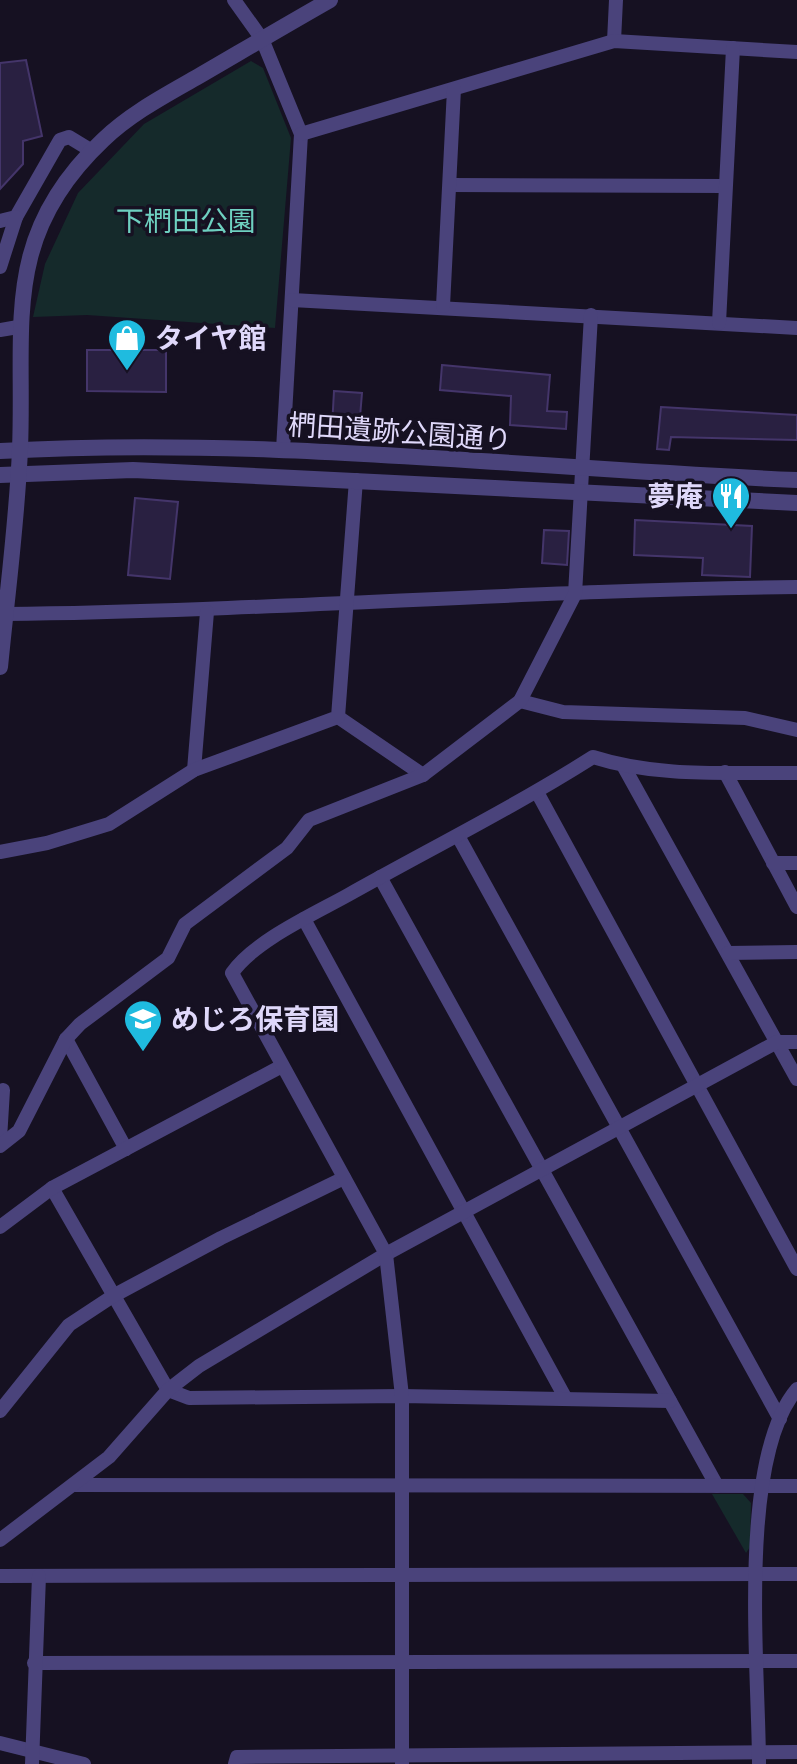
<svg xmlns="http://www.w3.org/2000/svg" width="797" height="1764" font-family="'Exo 2','Noto Sans JP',sans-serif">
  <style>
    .green { fill: #152a2b }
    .building { fill: #292041; stroke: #44356a; stroke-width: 2 }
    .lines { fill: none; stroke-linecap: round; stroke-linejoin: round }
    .minor { stroke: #4a437b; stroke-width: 14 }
    .tertiary { stroke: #4a437b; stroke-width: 16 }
    .labels { text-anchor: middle; stroke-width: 7; stroke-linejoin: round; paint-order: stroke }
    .park-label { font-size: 28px; fill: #6ed0c0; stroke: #161122 }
    .poi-label { font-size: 28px; font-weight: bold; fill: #dfd8fa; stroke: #161122; text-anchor: start }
    .street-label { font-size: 28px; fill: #dfd8fa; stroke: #161122 }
  </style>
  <rect width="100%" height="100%" fill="#161122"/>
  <g class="green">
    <polygon points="251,61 263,68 291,138 275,328 87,315 33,317 45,264 78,193 144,124"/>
    <polygon points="712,1494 743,1494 751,1503 750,1547 746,1553"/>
  </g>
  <g class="building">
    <polygon points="26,60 42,136 23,141 23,164 0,189 0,63"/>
    <polygon points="87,350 166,350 166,392 87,391"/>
    <polygon points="442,365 550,375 547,411 567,412 566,429 510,425 511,396 440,390"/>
    <polygon points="334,391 362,393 359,429 332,427"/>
    <polygon points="661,407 797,415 797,440 671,437 669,450 657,449"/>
    <polygon points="135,498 178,502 170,579 128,575"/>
    <polygon points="635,520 752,526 750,577 702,575 703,558 634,555"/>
    <polygon points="544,530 569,531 567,565 542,563"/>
  </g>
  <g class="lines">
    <g class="minor">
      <polyline points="234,0 262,39 301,134 283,450"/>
      <polyline points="614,41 616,0"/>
      <polyline points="301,134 614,41 797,52"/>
      <polyline points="451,185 725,186"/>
      <polyline points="0,221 16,217 60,140 69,137 92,151"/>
      <polyline points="0,267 16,217"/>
      <polyline points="292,300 797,328"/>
      <polyline points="443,306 454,89"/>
      <polyline points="719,323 733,48"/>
      <polyline points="0,330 18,327"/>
      <path d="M5 614C269 611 533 590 797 587"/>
      <polyline points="520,701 563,712 745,718 797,730"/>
      <polyline points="338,717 423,775"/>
      <polyline points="624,767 797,1079"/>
      <polyline points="194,770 207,612"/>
      <polyline points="725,772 797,907"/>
      <polyline points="537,792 797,1269"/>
      <polyline points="458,836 780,1419"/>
      <polyline points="0,852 47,843 109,824 194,770 338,717 356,480"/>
      <polyline points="773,863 797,863"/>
      <polyline points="380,877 717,1486"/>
      <polyline points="304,919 566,1399"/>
      <polyline points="728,953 797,952"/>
      <polyline points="66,1039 126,1149"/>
      <polyline points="0,1139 3,1090"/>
      <polyline points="0,1146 19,1131 66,1039 80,1024 168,958 185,924 287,848 309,820 423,775 520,701 575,594 591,315"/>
      <polyline points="52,1188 168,1390 189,1398 402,1396 670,1401"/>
      <polyline points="0,1227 52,1188 282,1066"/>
      <polyline points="0,1411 69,1325 113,1296 221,1238 344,1178"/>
      <polyline points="75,1485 797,1486"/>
      <polyline points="0,1540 109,1457 168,1390 199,1366 386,1254 777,1042 797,1042"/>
      <polyline points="0,1576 797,1574"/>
      <polyline points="34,1663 797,1661"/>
      <polyline points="0,1743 84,1764"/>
      <polyline points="32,1764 39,1576"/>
      <polyline points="235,1764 237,1757 797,1752"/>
      <path d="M402 1764V1396L386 1254 232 973C254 941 314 914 348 895 430 849 514 807 593 757 659 778 729 772 797 773"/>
      <path d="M759 1764C759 1672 737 1459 797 1389"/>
    </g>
    <g class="tertiary">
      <path d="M0 451C266 436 532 469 797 480"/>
      <polyline points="0,475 133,470 797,503"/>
      <path d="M0 667C7 595 17 522 20 449 25 325 0 237 103 140 131 113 166 95 199 76 242 51 286 25 330 0"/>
    </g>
  </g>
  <defs>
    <symbol id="shop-pin" viewBox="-11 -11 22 30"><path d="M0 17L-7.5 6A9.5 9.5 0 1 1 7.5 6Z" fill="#1fbbdf" stroke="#161122"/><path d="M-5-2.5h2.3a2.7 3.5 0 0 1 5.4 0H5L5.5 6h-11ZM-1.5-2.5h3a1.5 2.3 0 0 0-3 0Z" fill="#fff"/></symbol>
    <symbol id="restaurant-pin" viewBox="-11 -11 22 30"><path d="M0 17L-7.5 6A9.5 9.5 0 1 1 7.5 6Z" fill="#1fbbdf" stroke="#161122"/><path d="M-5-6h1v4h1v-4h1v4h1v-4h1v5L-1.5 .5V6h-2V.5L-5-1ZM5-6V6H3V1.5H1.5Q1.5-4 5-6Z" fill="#fff"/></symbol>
    <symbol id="school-pin" viewBox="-11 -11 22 30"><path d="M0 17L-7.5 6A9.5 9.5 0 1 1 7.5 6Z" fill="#1fbbdf" stroke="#161122"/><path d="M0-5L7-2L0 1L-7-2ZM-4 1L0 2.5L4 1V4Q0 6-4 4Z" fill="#fff"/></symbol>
  </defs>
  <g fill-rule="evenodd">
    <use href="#shop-pin" x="105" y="316" width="44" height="60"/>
    <use href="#restaurant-pin" x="709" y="474" width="44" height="60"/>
    <use href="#school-pin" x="121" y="997" width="44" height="60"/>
  </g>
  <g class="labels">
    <g class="park-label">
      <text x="186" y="231">下椚田公園</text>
    </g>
    <g class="poi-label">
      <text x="155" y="348">タイヤ館</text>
      <text x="703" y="506" text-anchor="end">夢庵</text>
      <text x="171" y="1029">めじろ保育園</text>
    </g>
    <g class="street-label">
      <text transform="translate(400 432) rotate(4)" y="10">椚田遺跡公園通り</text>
    </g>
  </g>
</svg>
